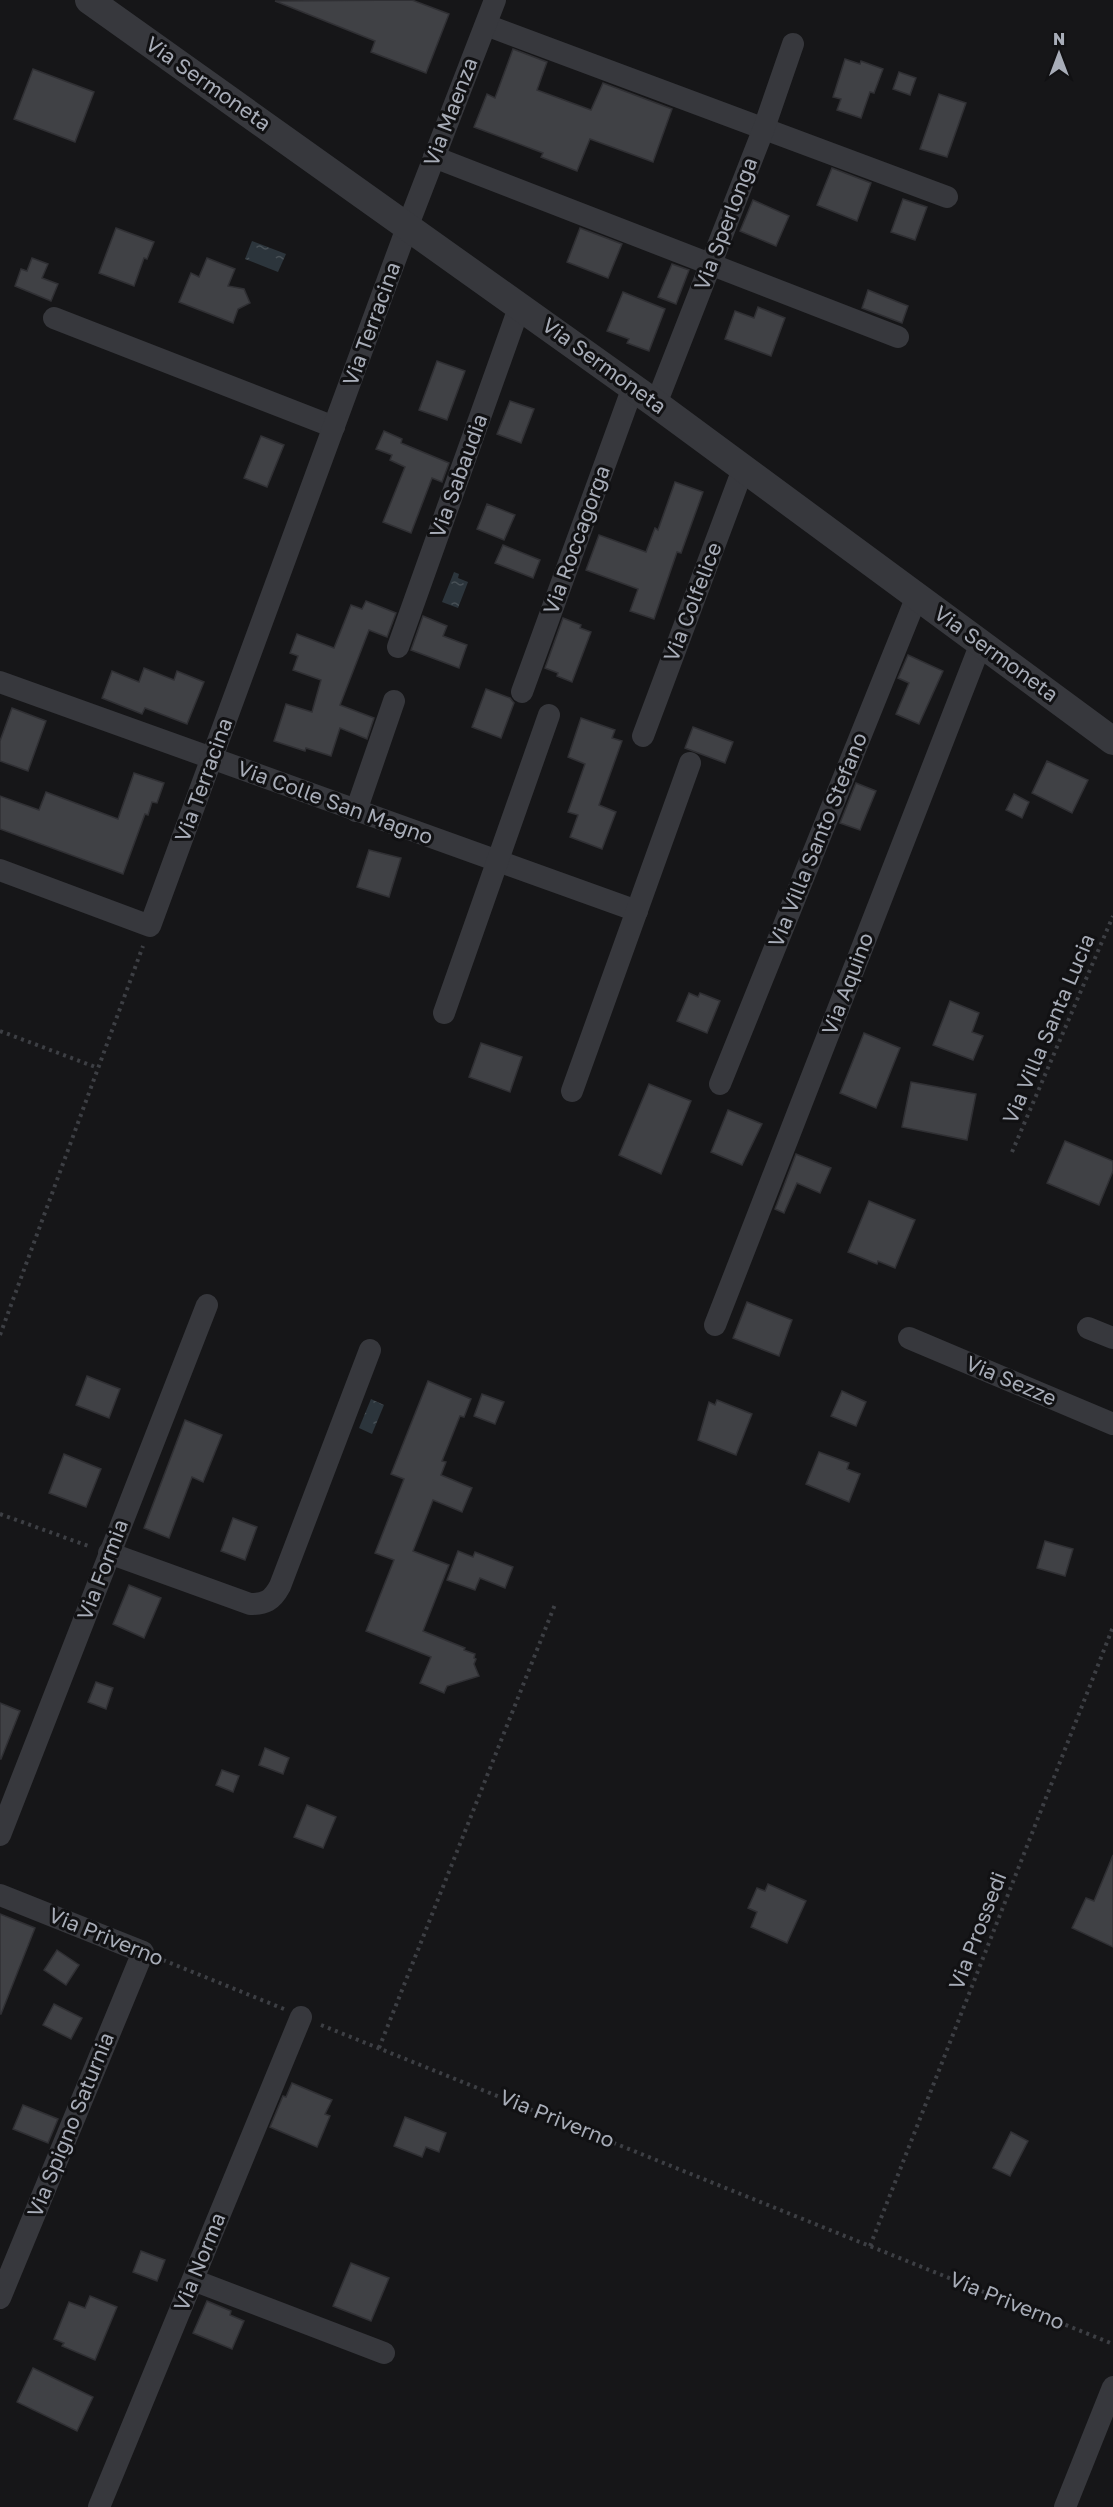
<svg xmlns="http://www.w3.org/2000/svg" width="1113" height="2507" font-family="'Golos Text',sans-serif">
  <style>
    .water { fill: url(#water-ripples) }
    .building { fill: #404145; stroke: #303034; stroke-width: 1.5 }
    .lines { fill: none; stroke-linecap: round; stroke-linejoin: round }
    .path { stroke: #3d3f44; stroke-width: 4; stroke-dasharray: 3 4.5; stroke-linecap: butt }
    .minor { stroke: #37383d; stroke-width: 22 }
    .tertiary { stroke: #37383d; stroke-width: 28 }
    .labels { text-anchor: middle; stroke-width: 6; stroke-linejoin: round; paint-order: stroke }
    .street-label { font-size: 21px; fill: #a8adb8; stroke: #111113 }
  </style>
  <defs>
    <pattern id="water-ripples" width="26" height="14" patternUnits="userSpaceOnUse" patternTransform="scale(1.5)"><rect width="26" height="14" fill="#2c353c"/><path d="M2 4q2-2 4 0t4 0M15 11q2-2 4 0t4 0" fill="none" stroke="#485056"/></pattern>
  </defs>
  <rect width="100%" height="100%" fill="#161618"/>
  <g class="water">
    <polygon points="252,241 286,254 278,272 245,259"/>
    <polygon points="454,572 459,574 458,578 468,582 458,608 442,602"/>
    <polygon points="371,1399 384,1405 372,1434 359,1428"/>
  </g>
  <g class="building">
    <polygon points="412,0 449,14 426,73 371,52 375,41 275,1"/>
    <polygon points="513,49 547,62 537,90 591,110 603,83 672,109 653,162 590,139 577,171 541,157 543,153 474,127 487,94 495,98"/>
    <polygon points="845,59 860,64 861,61 883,69 874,93 870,92 861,118 837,110 841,99 833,97"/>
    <polygon points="33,69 94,92 75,142 14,119"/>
    <polygon points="899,72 916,78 910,95 893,89"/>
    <polygon points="939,94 966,103 947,157 920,149"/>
    <polygon points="832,168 871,183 857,221 817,205"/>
    <polygon points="903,199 927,207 915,240 891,232"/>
    <polygon points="753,200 789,216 776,246 740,231"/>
    <polygon points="116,228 154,242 147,259 144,258 134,286 99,273"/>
    <polygon points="580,228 622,244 608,278 567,262"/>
    <polygon points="32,258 48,264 42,278 58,284 51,301 15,286 21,269 27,271"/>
    <polygon points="207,258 235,269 228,286 244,289 250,303 238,309 233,323 179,302 191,273 199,277"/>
    <polygon points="672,264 689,270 676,304 658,297"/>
    <polygon points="868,290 908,306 902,323 862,308"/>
    <polygon points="623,292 665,309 649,351 627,343 629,339 607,331"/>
    <polygon points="758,307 785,318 771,356 725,339 735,311 754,318"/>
    <polygon points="437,361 465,371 447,420 419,410"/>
    <polygon points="510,401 534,409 521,443 497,434"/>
    <polygon points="384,431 402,439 401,443 449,463 442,482 432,478 411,533 383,522 405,467 390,460 392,455 376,449"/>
    <polygon points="261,436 284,445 267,487 244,478"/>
    <polygon points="675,482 703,492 681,553 677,552 654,619 630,611 638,589 586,570 599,535 646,552 655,528 658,530"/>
    <polygon points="487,504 515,515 504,540 477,529"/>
    <polygon points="503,545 540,560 533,578 495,563"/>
    <polygon points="366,601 396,613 387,637 369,630 340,705 374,718 367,739 340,728 331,756 306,748 305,751 274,741 286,704 312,712 321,680 293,670 298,656 290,653 297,634 334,648 351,605 362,609"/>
    <polygon points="423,616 447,626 443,636 467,645 459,668 411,650"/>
    <polygon points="563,618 581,625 580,628 591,632 572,682 557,676 558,673 545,668"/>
    <polygon points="908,655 943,671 919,724 896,714 909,683 898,678"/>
    <polygon points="144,668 174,680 177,671 204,682 187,724 145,708 142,714 102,698 112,671 139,682"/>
    <polygon points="486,689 510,698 514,703 501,738 472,727"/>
    <polygon points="12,708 46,721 28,771 0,761 0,741"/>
    <polygon points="581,718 615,730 612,738 622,741 599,805 616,812 602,849 570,837 578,815 568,812 585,764 568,757"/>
    <polygon points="693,727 733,742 725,763 685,748"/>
    <polygon points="1047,761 1088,780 1072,813 1032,793"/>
    <polygon points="134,773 164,783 157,803 152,802 148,815 145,814 123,874 0,829 0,796 39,810 46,792 118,819"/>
    <polygon points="856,783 876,791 860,830 840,823"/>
    <polygon points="1014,794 1029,802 1022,818 1006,810"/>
    <polygon points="369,850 401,858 389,897 357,887"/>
    <polygon points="689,993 698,997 700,993 720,1001 707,1033 677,1021"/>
    <polygon points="950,1001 979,1013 972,1032 983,1036 973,1060 933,1045"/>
    <polygon points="864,1033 900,1048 876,1108 840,1093"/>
    <polygon points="481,1043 522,1057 510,1092 469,1077"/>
    <polygon points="911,1082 976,1094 967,1140 902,1127"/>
    <polygon points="649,1084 691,1101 661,1174 619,1155"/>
    <polygon points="728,1110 762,1124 742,1165 711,1152"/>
    <polygon points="1065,1141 1113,1161 1113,1171 1099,1205 1047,1183"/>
    <polygon points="796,1154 831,1168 820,1193 797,1183 784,1213 775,1209"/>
    <polygon points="869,1201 915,1220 895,1268 878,1261 877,1264 848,1252"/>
    <polygon points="747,1302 792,1320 779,1356 733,1338"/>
    <polygon points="87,1376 120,1389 109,1418 76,1405"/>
    <polygon points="428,1381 471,1399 464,1417 460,1416 442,1461 446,1462 441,1475 472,1488 462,1512 433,1500 413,1551 449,1565 423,1631 465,1648 464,1650 475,1654 474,1658 476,1659 474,1664 479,1676 447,1686 444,1693 420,1683 431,1657 366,1631 394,1560 375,1553 404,1479 391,1474"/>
    <polygon points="842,1391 866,1402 856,1426 831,1416"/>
    <polygon points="482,1394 504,1402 495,1424 474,1416"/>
    <polygon points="717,1400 752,1414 736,1455 698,1440 709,1402 715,1405"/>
    <polygon points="185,1420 222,1435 203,1482 192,1477 169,1538 144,1528"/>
    <polygon points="819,1452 849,1463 847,1469 860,1474 849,1502 806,1484"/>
    <polygon points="64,1454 101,1469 86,1507 49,1493"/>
    <polygon points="233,1518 257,1527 245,1560 221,1551"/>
    <polygon points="1045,1541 1073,1549 1065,1576 1037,1568"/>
    <polygon points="458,1551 473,1557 475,1552 513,1567 505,1588 480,1578 475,1590 447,1580"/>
    <polygon points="129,1585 161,1598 144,1638 113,1624"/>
    <polygon points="96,1682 113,1688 106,1709 88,1702"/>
    <polygon points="0,1703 20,1711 1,1759 0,1759"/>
    <polygon points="265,1748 289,1758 283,1774 259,1765"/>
    <polygon points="222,1770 239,1776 233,1792 216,1785"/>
    <polygon points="307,1805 336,1817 323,1848 294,1837"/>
    <polygon points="1113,1855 1113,1947 1072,1928 1086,1898 1094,1901"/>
    <polygon points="768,1884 806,1901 787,1943 751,1927 757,1912 748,1908 757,1888 765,1891"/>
    <polygon points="0,1914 35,1928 1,2014 0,2014"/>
    <polygon points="57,1950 79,1965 66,1985 44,1970"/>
    <polygon points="54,2004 82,2018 71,2039 43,2025"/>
    <polygon points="292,2083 332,2100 325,2114 330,2116 317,2147 270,2127 283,2096 286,2097"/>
    <polygon points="23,2105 58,2119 48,2143 13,2129"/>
    <polygon points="405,2117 446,2133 439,2152 426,2147 422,2157 394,2146"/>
    <polygon points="1011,2132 1028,2141 1010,2176 993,2168"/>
    <polygon points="141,2251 165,2260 157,2281 133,2272"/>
    <polygon points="351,2263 389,2278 371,2321 333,2306"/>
    <polygon points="90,2296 117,2307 95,2360 62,2346 64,2343 54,2339 69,2302 85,2308"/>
    <polygon points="207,2301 231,2311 230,2315 244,2321 232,2349 193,2333"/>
    <polygon points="33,2368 93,2397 77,2431 17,2402"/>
  </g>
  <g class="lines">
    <g class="path">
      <polyline points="0,1031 98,1068"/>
      <polyline points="1012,1152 1113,916"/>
      <polyline points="0,1335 143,946"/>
      <polyline points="0,1514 91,1547"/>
      <polyline points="163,1960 284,2009"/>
      <polyline points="321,2025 1113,2344"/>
      <polyline points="379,2048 556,1602"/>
      <polyline points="870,2246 1113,1627"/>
    </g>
    <g class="minor">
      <polyline points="486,25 947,197"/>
      <polyline points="434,157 898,337"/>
      <polyline points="54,318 334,427"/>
      <polyline points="656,404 764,128 793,44"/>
      <polyline points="398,647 520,305"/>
      <polyline points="0,682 637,911"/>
      <polyline points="522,692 633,387"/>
      <polyline points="643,736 743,469"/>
      <polyline points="356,811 394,701"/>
      <polyline points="0,870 150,926 408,225 495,0"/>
      <polyline points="444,1013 549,715"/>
      <polyline points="720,1084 917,596"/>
      <polyline points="572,1091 690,763"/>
      <polyline points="715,1325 981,643"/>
      <polyline points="1088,1328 1113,1338"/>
      <polyline points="909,1338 1113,1424"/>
      <path d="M109 1553 250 1604C265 1604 272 1601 280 1586L370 1350"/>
      <polyline points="0,1835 207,1305"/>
      <polyline points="0,1895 143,1952 0,2298"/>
      <polyline points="193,2280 384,2353"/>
      <polyline points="99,2507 301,2017"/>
      <polyline points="1065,2507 1113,2387"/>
    </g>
    <polyline class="tertiary" points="89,0 656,404 1113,741"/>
  </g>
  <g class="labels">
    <g class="street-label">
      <text transform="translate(208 84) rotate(35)" y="7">Via Sermoneta</text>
      <text transform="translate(451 112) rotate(-69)" y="7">Via Maenza</text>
      <text transform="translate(726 224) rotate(-69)" y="7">Via Sperlonga</text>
      <text transform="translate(372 324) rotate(-70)" y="7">Via Terracina</text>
      <text transform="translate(604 366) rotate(36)" y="7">Via Sermoneta</text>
      <text transform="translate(459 476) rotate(-70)" y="7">Via Sabaudia</text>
      <text transform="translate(577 540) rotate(-70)" y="7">Via Roccagorga</text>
      <text transform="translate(693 602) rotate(-69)" y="7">Via Colfelice</text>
      <text transform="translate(996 654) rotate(36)" y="7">Via Sermoneta</text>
      <text transform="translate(204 780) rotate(-70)" y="7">Via Terracina</text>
      <text transform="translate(335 803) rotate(20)" y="7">Via Colle San Magno</text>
      <text transform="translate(818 840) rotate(-68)" y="7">Via Villa Santo Stefano</text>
      <text transform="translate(848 984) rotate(-69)" y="7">Via Aquino</text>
      <text transform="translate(1049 1029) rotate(-67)" y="7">Via Villa Santa Lucia</text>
      <text transform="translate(1011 1381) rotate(23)" y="7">Via Sezze</text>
      <text transform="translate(103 1570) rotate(-69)" y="7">Via Formia</text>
      <text transform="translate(978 1931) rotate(-69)" y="7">Via Prossedi</text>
      <text transform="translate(106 1937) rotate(22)" y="7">Via Priverno</text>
      <text transform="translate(557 2119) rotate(22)" y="7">Via Priverno</text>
      <text transform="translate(71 2125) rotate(-68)" y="7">Via Spigno Saturnia</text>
      <text transform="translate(200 2262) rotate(-68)" y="7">Via Norma</text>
      <text transform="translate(1007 2301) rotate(22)" y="7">Via Priverno</text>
    </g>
  </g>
  <g transform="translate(1059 54)" stroke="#111113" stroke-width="4.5" paint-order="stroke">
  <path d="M0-4.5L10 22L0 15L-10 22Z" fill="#a8adb8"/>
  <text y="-9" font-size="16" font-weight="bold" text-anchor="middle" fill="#a8adb8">N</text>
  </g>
</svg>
